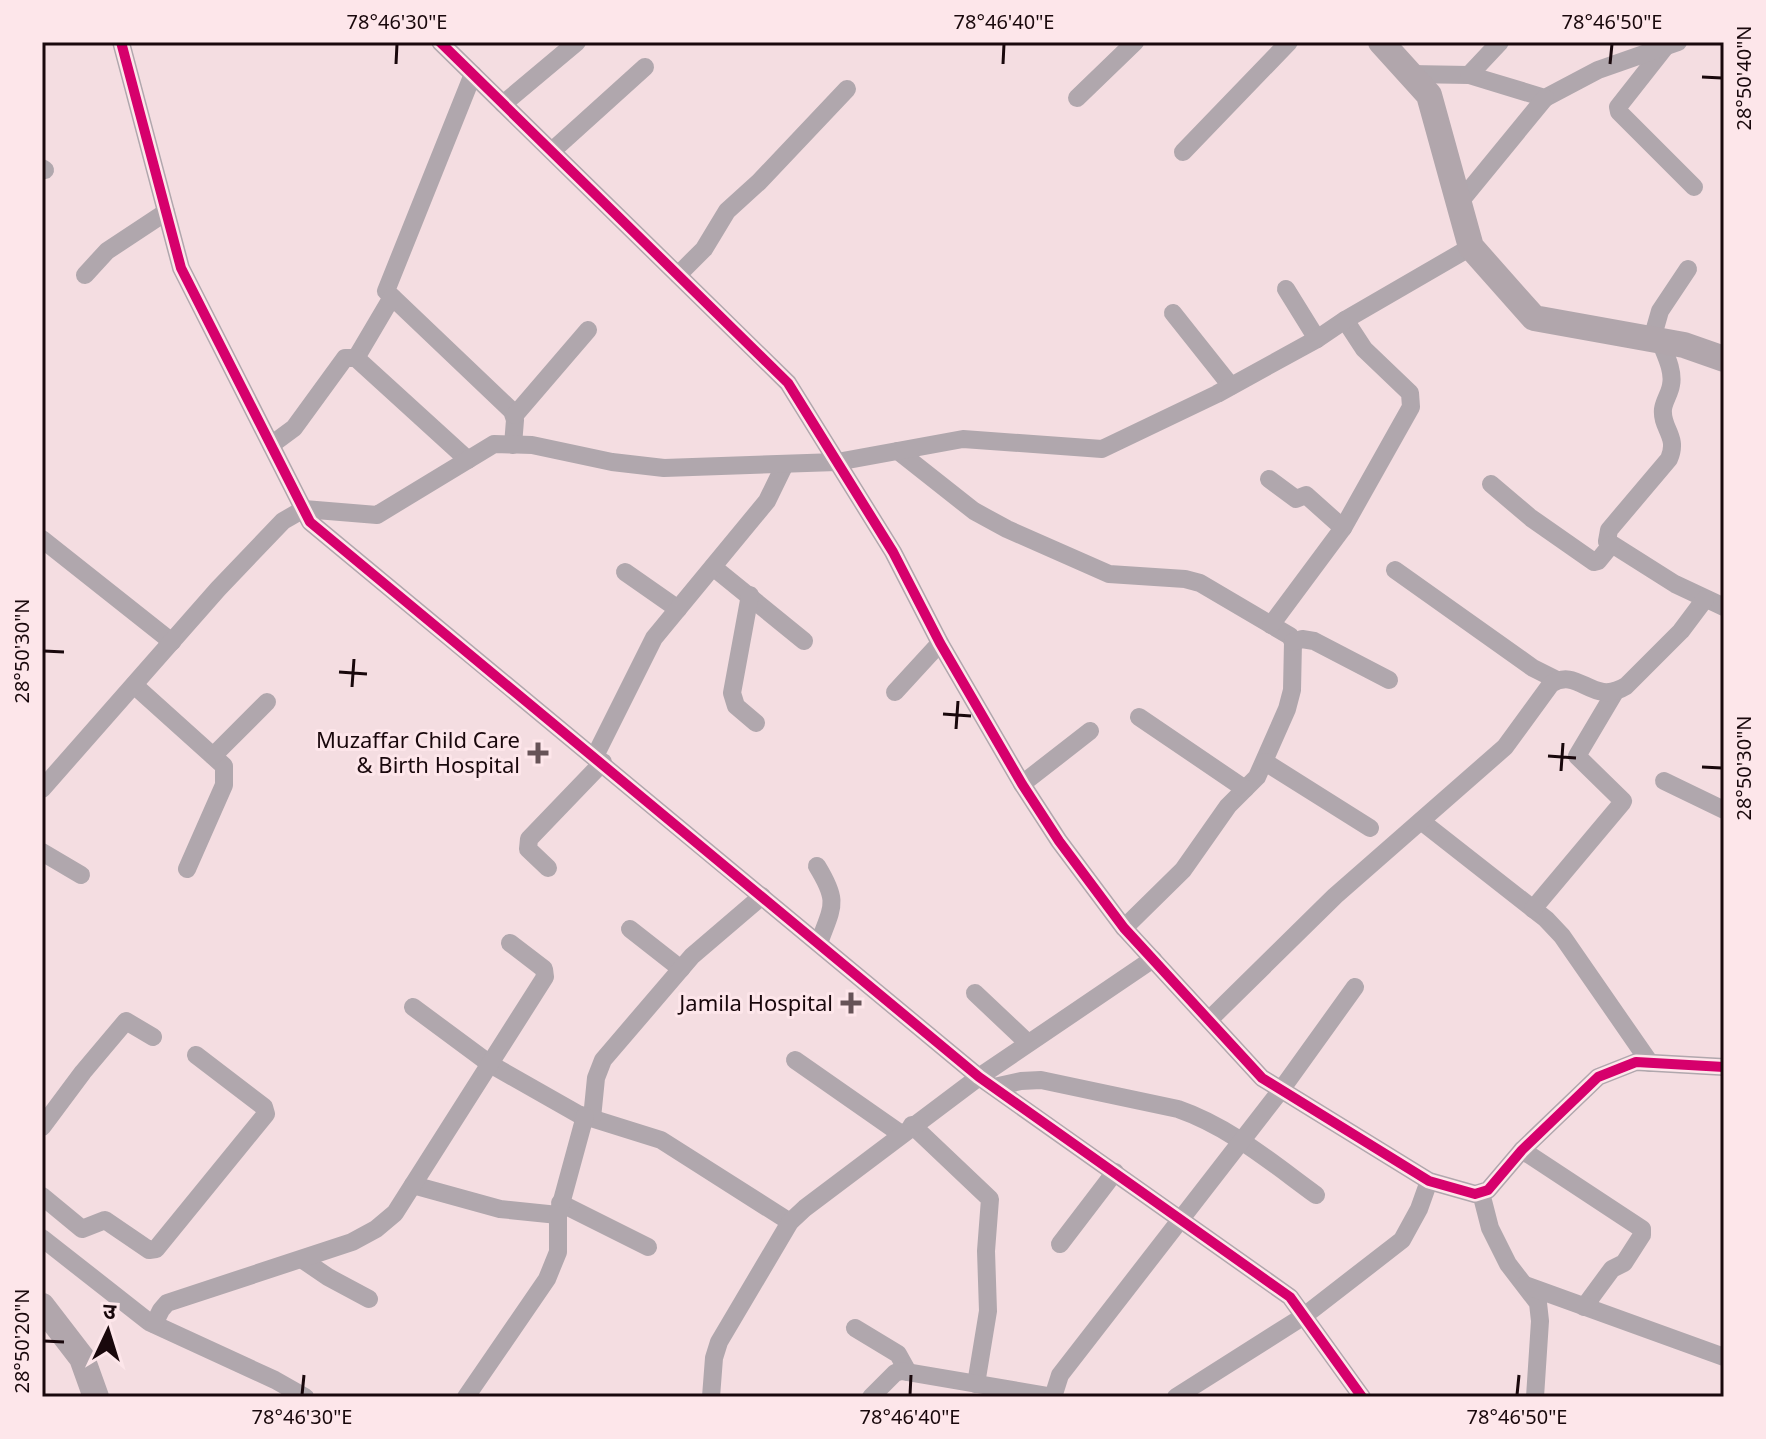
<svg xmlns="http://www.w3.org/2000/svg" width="1766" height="1439" font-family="'Noto Sans','Noto Sans Devanagari',sans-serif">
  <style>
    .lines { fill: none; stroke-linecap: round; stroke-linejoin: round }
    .street { stroke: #b0a7ad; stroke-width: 18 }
    .secondary { stroke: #b1a6ac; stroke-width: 26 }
    .cycleway-casing { stroke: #fde6ea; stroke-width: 15 }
    .cycleway { stroke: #d6006c; stroke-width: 10 }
    .ticks { fill: none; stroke: #19080c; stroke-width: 3 }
    .poi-dot { fill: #665357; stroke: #fde6ea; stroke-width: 3 }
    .labels { text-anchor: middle; stroke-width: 6; stroke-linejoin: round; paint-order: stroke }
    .poi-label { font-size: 22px; fill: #19080c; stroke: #fde6ea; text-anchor: end }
    .neatline { fill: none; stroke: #19080c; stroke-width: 3 }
    .ticks-label { font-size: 20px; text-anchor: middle; fill: #19080c }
  </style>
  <rect width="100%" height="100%" fill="#f4dde1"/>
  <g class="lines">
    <g class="street">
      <polyline points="121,42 181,268 310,522 979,1077 1290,1297 1362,1397"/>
      <polyline points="440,42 788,383 893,552 940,643 1022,784 1059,841 1124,928 1262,1078 1429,1181 1475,1194 1488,1190 1522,1150 1598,1077 1636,1062 1724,1067"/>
      <polyline points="1666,46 1618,107 1619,112 1694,187"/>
      <polyline points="473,74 386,291 512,411 515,420 513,445"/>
      <polyline points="1410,74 1469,75 1545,98 1598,70 1678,42"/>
      <polyline points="1469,75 1500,42"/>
      <polyline points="1077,98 1135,42"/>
      <polyline points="503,104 577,42"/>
      <polyline points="552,151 645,67"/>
      <polyline points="1183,152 1289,42"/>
      <polyline points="42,168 45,170"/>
      <polyline points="1459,203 1545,98"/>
      <polyline points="85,275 107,251 166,212"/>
      <polyline points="678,275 704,249 727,211 759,182 847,89"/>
      <polyline points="1286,289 1317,339"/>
      <polyline points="1173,313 1231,386"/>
      <polyline points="1652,339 1660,311 1688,269"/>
      <path d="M1660 341C1665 354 1674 371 1671 385 1670 393 1664 401 1663 409 1661 429 1679 436 1669 459L1609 530 1607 541 1675 584 1724 607"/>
      <polyline points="356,358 392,297"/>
      <polyline points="515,415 588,330"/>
      <polyline points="271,445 294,428 345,358 356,358 468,460"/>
      <polyline points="898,451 974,511 1007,529 1109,574 1185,579 1200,583 1290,636 1293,642 1292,690 1287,709 1257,777 1228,806 1183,870 1124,928"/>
      <polyline points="1269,479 1296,499 1306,495 1343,528"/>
      <polyline points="1491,484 1531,518 1594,562 1598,561 1611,545"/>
      <polyline points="42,539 172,642"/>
      <polyline points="713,567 804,641"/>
      <polyline points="1395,570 1533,668 1557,680"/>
      <polyline points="625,572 678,609"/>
      <polyline points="750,595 732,693 736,706 756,723"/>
      <polyline points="1271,625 1343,528 1411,407 1410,393 1364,349 1345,320"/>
      <polyline points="1293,642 1302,639 1314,641 1389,680"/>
      <polyline points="134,685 224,766 224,785 187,869"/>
      <polyline points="895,692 940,643"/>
      <polyline points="1139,717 1245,789"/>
      <polyline points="213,756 267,702"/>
      <polyline points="595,756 654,638 767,501 785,464"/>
      <polyline points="1265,762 1370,828"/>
      <polyline points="1664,781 1724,810"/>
      <polyline points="1022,784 1090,731"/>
      <polyline points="42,789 218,589 283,521 304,509 377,515 494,444 532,445 612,462 664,468 837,462 963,439 1102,449 1217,394 1317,339 1345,320 1471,247"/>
      <polyline points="1421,821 1546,919 1562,936 1650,1063"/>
      <polyline points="42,852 81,875"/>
      <path d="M817 866C839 902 833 905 819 943"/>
      <polyline points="548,868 528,849 529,839 603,762"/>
      <polyline points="1533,909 1622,803 1623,801 1577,756 1615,692"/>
      <polyline points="630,929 681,969"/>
      <polyline points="975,993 1028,1043"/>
      <polyline points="413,1007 490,1064 578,1114 661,1140 790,1222"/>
      <path d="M1209 1020 1335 896 1505 747 1551 684C1579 666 1592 707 1626 686L1681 631 1705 599"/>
      <polyline points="795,1060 901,1134"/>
      <path d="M994 1087 1021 1081 1041 1080 1178 1109C1230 1127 1272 1163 1316 1195"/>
      <polyline points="592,1118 596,1078 603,1060 692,956 762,896"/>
      <polyline points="912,1125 990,1199 986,1251 988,1311 976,1384"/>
      <polyline points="42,1127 83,1072 126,1021 153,1037"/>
      <polyline points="1522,1150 1642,1229 1642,1235 1624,1263 1612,1269 1584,1307"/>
      <polyline points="413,1185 500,1209 558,1215"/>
      <polyline points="1481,1193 1490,1228 1508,1264 1538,1303 1540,1321 1535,1397"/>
      <polyline points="42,1196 82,1229 105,1220 149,1250 156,1249 266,1114 264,1107 196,1055"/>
      <polyline points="560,1203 648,1247"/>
      <polyline points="42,1238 149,1322 275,1380 305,1397"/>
      <polyline points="1060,1244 1115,1172"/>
      <polyline points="303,1260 328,1277 369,1299"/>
      <polyline points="1525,1285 1724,1357"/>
      <polyline points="154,1324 161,1310 167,1303 352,1242 376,1229 395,1213 545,977 544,969 510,943"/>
      <polyline points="855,1328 898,1354 908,1372"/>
      <polyline points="466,1397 547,1279 558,1252 558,1215 585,1116"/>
      <polyline points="711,1397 714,1358 719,1342 790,1222 805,1208 979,1077 1153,959"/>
      <polyline points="871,1397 895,1373 901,1371 1054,1397"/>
      <polyline points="1053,1397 1060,1375 1281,1090 1355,987"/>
      <polyline points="1176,1397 1304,1316 1402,1240 1419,1209 1429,1181"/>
    </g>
    <g class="secondary">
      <polyline points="1381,42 1429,95 1471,247 1534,318 1684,345 1724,359"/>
      <polyline points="42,1306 82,1358 96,1397"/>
    </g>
    <defs>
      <g id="cycleway">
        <polyline points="121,42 181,268 310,522 979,1077 1290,1297 1362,1397"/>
        <polyline points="440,42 788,383 893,552 940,643 1022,784 1059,841 1124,928 1262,1078 1429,1181 1475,1194 1488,1190 1522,1150 1598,1077 1636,1062 1724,1067"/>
      </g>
    </defs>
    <use href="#cycleway" class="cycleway-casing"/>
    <use href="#cycleway" class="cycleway"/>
  </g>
  <path class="ticks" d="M396 64 397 44M1003 64 1004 44M1610 64 1612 44M1702 77 1722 78M44 651 64 652M339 672 367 674M352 687 354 659M943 714 971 716M956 729 958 701M1548 756 1576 758M1702 767 1722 768M1561 771 1563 743M44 1341 64 1342M302 1395 304 1375M910 1395 911 1375M1517 1395 1519 1375"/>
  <g class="poi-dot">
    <path d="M534 741h8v8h8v8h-8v8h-8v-8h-8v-8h8z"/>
    <path d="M847 991h8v8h8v8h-8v8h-8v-8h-8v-8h8z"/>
  </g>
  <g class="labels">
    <g class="poi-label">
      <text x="520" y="748">Muzaffar Child Care<tspan x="520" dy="25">&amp; Birth Hospital</tspan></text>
      <text x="833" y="1011">Jamila Hospital</text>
    </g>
  </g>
  <rect width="1766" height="1439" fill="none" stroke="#fde6ea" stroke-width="88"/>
  <g transform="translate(108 1331) rotate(4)" stroke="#fde6ea" stroke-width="6" paint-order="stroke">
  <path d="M0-6L14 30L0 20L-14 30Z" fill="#19080c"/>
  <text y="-12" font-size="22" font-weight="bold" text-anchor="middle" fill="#19080c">उ</text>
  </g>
  <rect x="44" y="44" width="1678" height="1351" class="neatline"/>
  <g class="ticks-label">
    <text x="397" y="29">78°46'30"E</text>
    <text x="1004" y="29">78°46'40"E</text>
    <text x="1612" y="29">78°46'50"E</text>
    <text transform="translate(1744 78) rotate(-90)" y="7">28°50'40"N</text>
    <text transform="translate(22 651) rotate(-90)" y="7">28°50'30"N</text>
    <text transform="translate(1744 768) rotate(-90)" y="7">28°50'30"N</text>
    <text transform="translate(22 1341) rotate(-90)" y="7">28°50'20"N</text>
    <text x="302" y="1424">78°46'30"E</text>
    <text x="910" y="1424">78°46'40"E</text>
    <text x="1517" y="1424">78°46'50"E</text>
  </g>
</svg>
